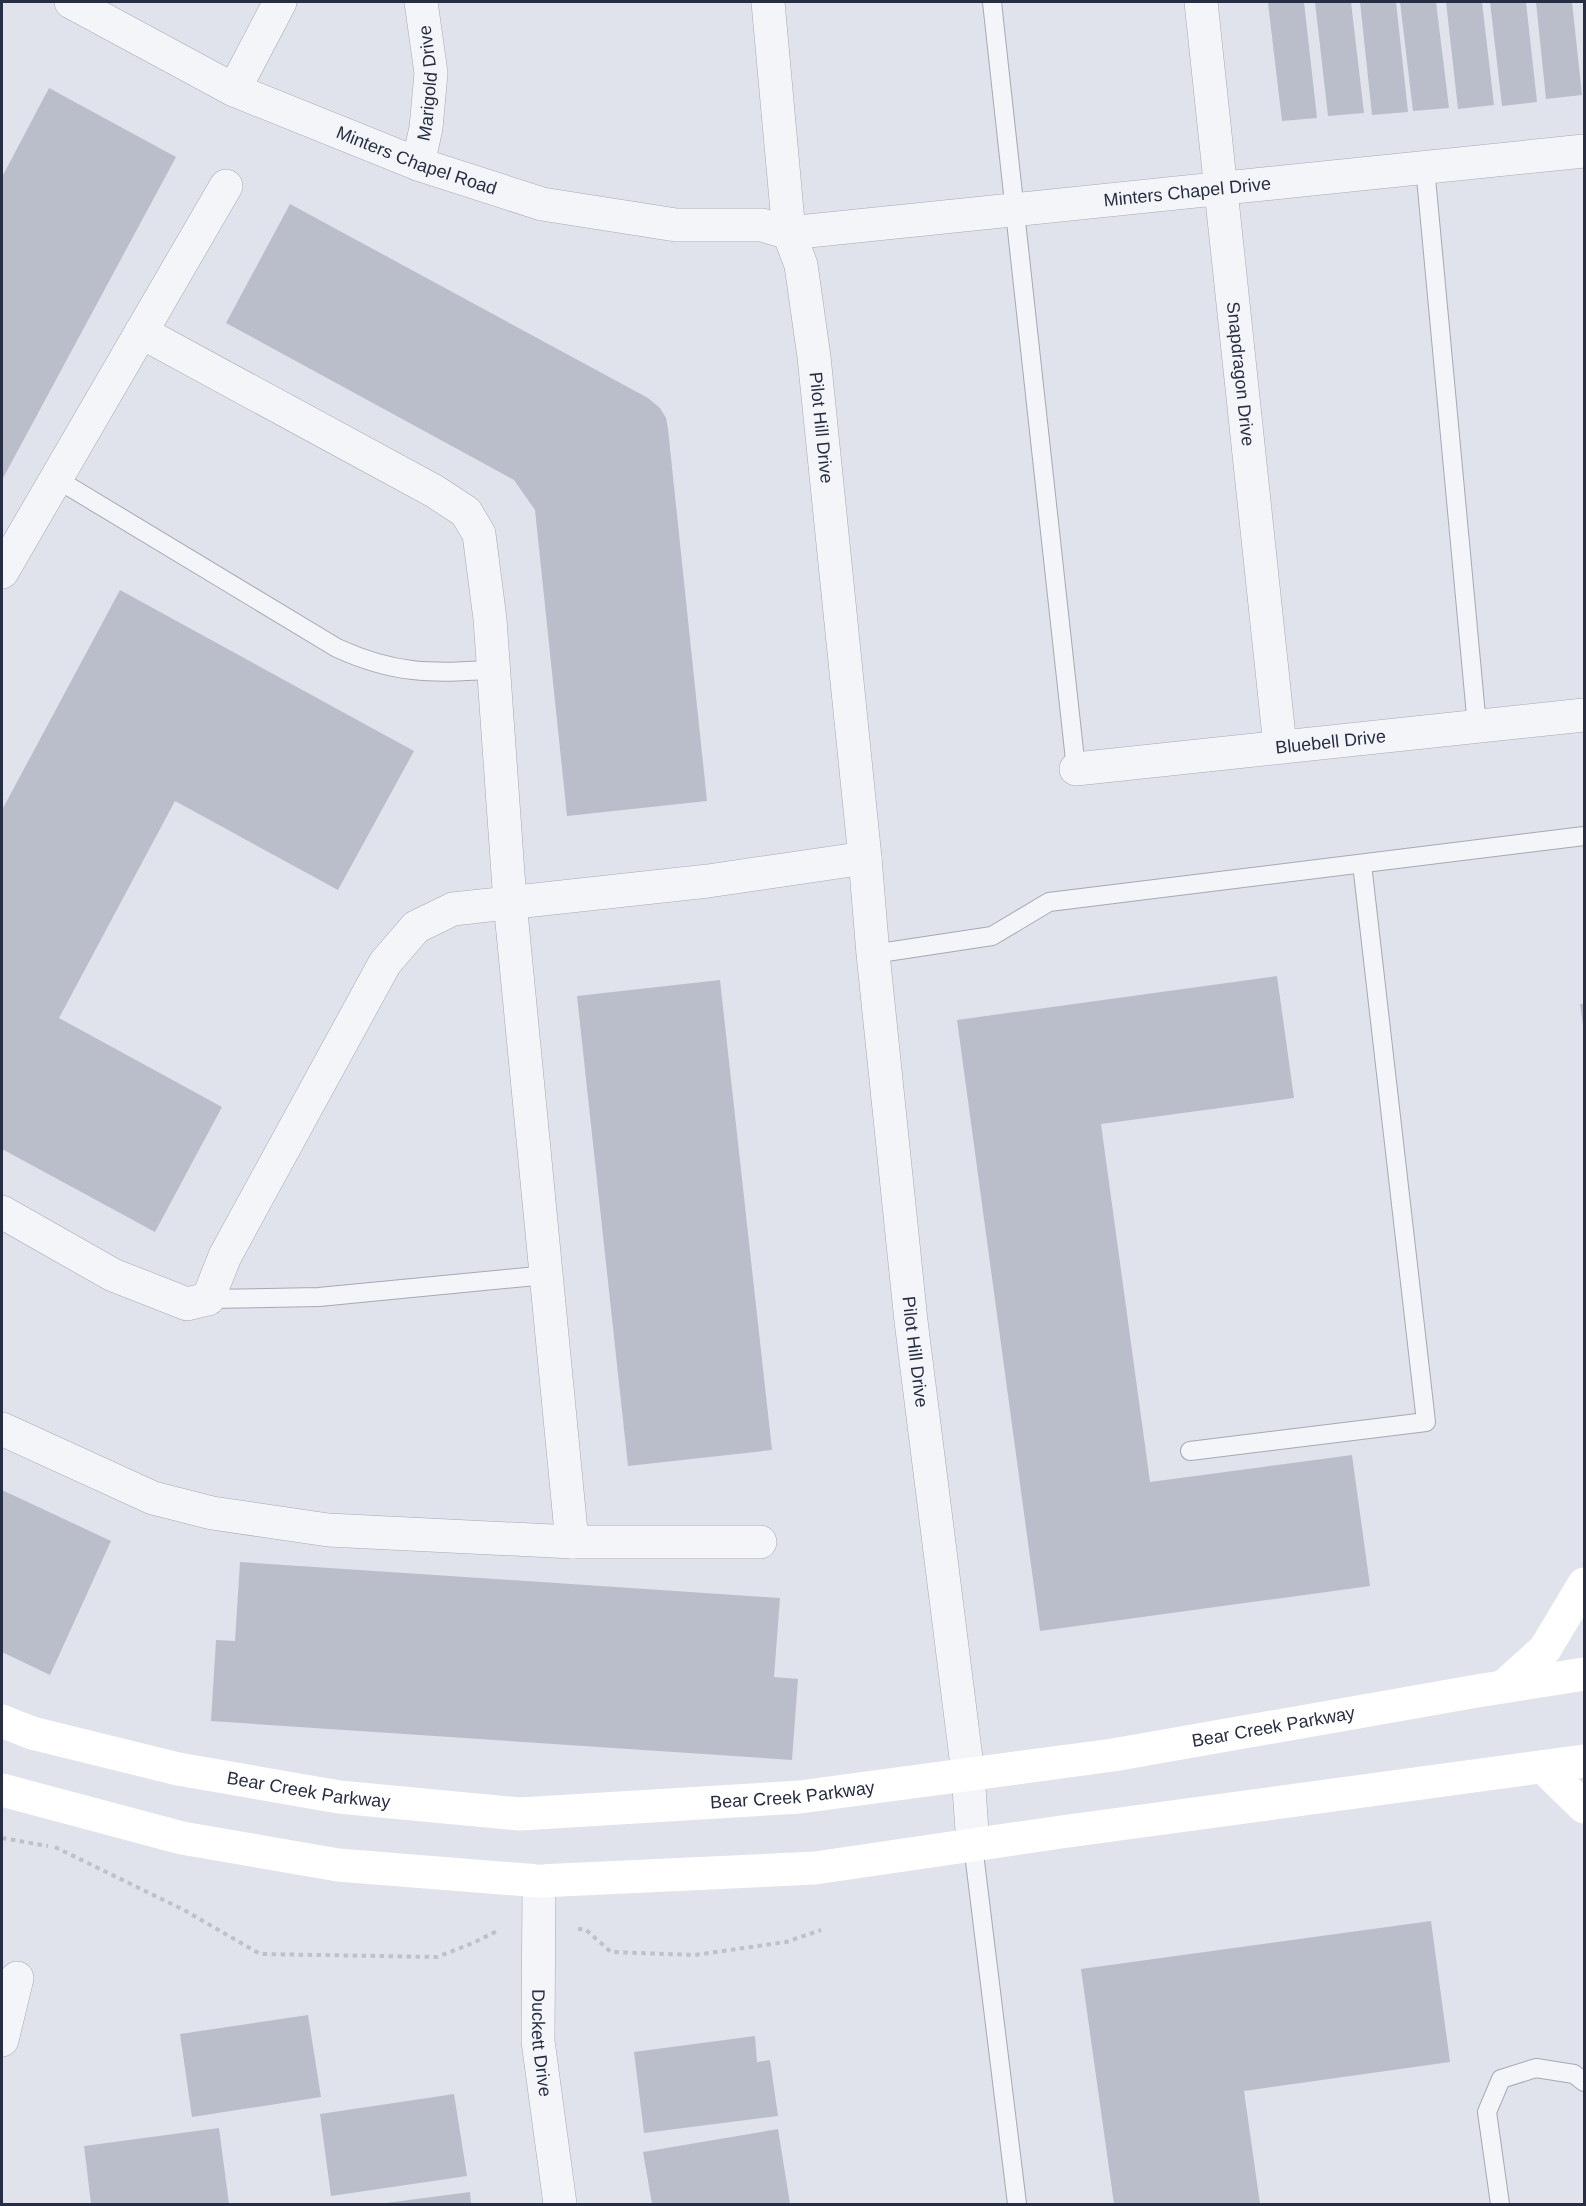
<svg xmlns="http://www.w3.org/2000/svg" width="1586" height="2206" font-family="Arial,sans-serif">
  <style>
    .building { fill: #babecb }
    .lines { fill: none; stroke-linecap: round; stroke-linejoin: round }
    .lane-casing { stroke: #a5a9b6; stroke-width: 20 }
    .street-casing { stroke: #a5a9b6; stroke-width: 34 }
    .path { stroke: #bfc1c9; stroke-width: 4; stroke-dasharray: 4.5 4.5; stroke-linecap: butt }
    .lane { stroke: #f4f5f8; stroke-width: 18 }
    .street { stroke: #f4f5f8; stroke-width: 33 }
    .secondary { stroke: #fff; stroke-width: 33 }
    .labels { text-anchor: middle; stroke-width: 4.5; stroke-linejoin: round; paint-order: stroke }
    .street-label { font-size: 18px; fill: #272e44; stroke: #f0f3f8 }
  </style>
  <rect width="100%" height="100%" fill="#e0e3eb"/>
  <g class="building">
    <polygon points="1304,2 1317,118 1282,121 1268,3"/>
    <polygon points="1315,2 1351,2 1364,113 1328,116"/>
    <polygon points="1360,2 1396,2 1408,112 1372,115"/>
    <polygon points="1400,2 1436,2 1449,108 1413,111"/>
    <polygon points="1446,2 1482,2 1494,105 1458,109"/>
    <polygon points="1490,2 1526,2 1537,102 1502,106"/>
    <polygon points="1536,2 1572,2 1582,95 1546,99"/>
    <polygon points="49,88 176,157 2,480 2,177"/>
    <polygon points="290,204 648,398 660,408 666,418 668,429 707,801 567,816 535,510 514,480 226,323"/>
    <polygon points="120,590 414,751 338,890 175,801 59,1018 222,1107 155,1232 2,1149 2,810"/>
    <polygon points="1277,976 1294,1098 1101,1124 1150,1482 1352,1455 1370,1586 1040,1631 957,1020"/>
    <polygon points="720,980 772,1450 628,1466 577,996"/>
    <polygon points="1580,1004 1584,1004 1584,1025 1583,1025"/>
    <polygon points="2,1490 111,1541 50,1675 2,1652"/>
    <polygon points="240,1562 780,1598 774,1677 798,1679 792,1760 211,1721 216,1640 235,1641"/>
    <polygon points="1431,1921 1450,2062 1244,2091 1260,2204 1114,2204 1081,1969"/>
    <polygon points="308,2015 321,2097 192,2117 180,2034"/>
    <polygon points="755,2036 757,2062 770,2060 778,2116 644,2133 634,2052"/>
    <polygon points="454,2094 467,2176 331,2196 320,2114"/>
    <polygon points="219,2128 229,2204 91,2204 84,2146"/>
    <polygon points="778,2129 790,2204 652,2204 643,2152"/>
    <polygon points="470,2192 471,2204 386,2204 386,2203"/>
  </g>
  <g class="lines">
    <defs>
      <g id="lane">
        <polyline points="992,2 1076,769"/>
        <polyline points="1425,167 1477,726"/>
        <path d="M55 478 337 648C396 675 431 673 494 670"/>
        <polyline points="873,954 992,936 1049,902 1584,836"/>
        <polyline points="208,1299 319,1297 547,1275"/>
        <polyline points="1190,1451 1426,1422 1362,864"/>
        <polyline points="973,1845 1017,2204"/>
        <polyline points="1500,2204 1487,2112 1501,2079 1536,2068 1574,2074 1584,2082"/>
      </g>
      <g id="street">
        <path id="s1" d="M71 2 234 90 418 164 542 204 676 225H762L789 233 1584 151"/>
        <path id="s2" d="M768 2 789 233 801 265 814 357 865 858 873 954 911 1321 968 1774 973 1845"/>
        <path id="s3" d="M1201 2 1280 746"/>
        <polyline points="234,90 280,2"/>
        <path id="s4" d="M418 164 426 128 431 73 421 2"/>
        <polyline points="141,332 434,491 466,512 479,534 490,619 510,902 572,1542"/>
        <polyline points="2,572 226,186"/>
        <path id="s5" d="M1076 769 1584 715"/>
        <polyline points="2,1212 113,1275 187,1304 208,1299 225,1256 385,963 416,927 453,909 708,881 865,858"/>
        <polyline points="2,1429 153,1498 212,1513 328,1530 572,1542 760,1542"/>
        <path id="s6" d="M539 1881 538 2041 560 2204"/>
        <polyline points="2,2040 17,1978"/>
      </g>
    </defs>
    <use href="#lane" class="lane-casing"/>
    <use href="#street" class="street-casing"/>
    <g class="path">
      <polyline points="2,1838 48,1846"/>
      <polyline points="55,1847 184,1910 260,1954 437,1957 473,1943 499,1930"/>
      <polyline points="578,1929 585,1929 611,1952 695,1955 786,1942 821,1930"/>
    </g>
    <use href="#lane" class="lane"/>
    <use href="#street" class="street"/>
    <g class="secondary">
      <polyline points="1504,1686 1545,1649 1584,1584"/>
      <path id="s7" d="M2 1721 32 1733 178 1769 339 1797 520 1814 800 1797 1113 1755 1477 1691 1584 1674"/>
      <polyline points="1543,1767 1584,1807"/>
      <polyline points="2,1790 182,1838 338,1865 539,1881 815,1868 1061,1832 1584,1761"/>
    </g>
  </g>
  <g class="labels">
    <g class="street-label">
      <text dy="6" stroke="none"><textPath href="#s4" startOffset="82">Marigold Drive</textPath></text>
      <text dy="6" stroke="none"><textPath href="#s1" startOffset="381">Minters Chapel Road</textPath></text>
      <text dy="6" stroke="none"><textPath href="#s1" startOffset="1164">Minters Chapel Drive</textPath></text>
      <text dy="6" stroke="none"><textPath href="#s3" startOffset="374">Snapdragon Drive</textPath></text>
      <text dy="6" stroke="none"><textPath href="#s2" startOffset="430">Pilot Hill Drive</textPath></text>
      <text dy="6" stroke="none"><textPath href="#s5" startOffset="256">Bluebell Drive</textPath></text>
      <text dy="6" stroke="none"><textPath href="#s2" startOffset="1359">Pilot Hill Drive</textPath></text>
      <text dy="6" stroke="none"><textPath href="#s7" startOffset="1287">Bear Creek Parkway</textPath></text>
      <text dy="6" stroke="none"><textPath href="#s7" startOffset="315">Bear Creek Parkway</textPath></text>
      <text dy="6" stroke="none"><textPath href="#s7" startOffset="801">Bear Creek Parkway</textPath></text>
      <text dy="6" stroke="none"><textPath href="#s6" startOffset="162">Duckett Drive</textPath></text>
    </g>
  </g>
  <rect width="1586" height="2206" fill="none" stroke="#272e44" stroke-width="6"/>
</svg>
